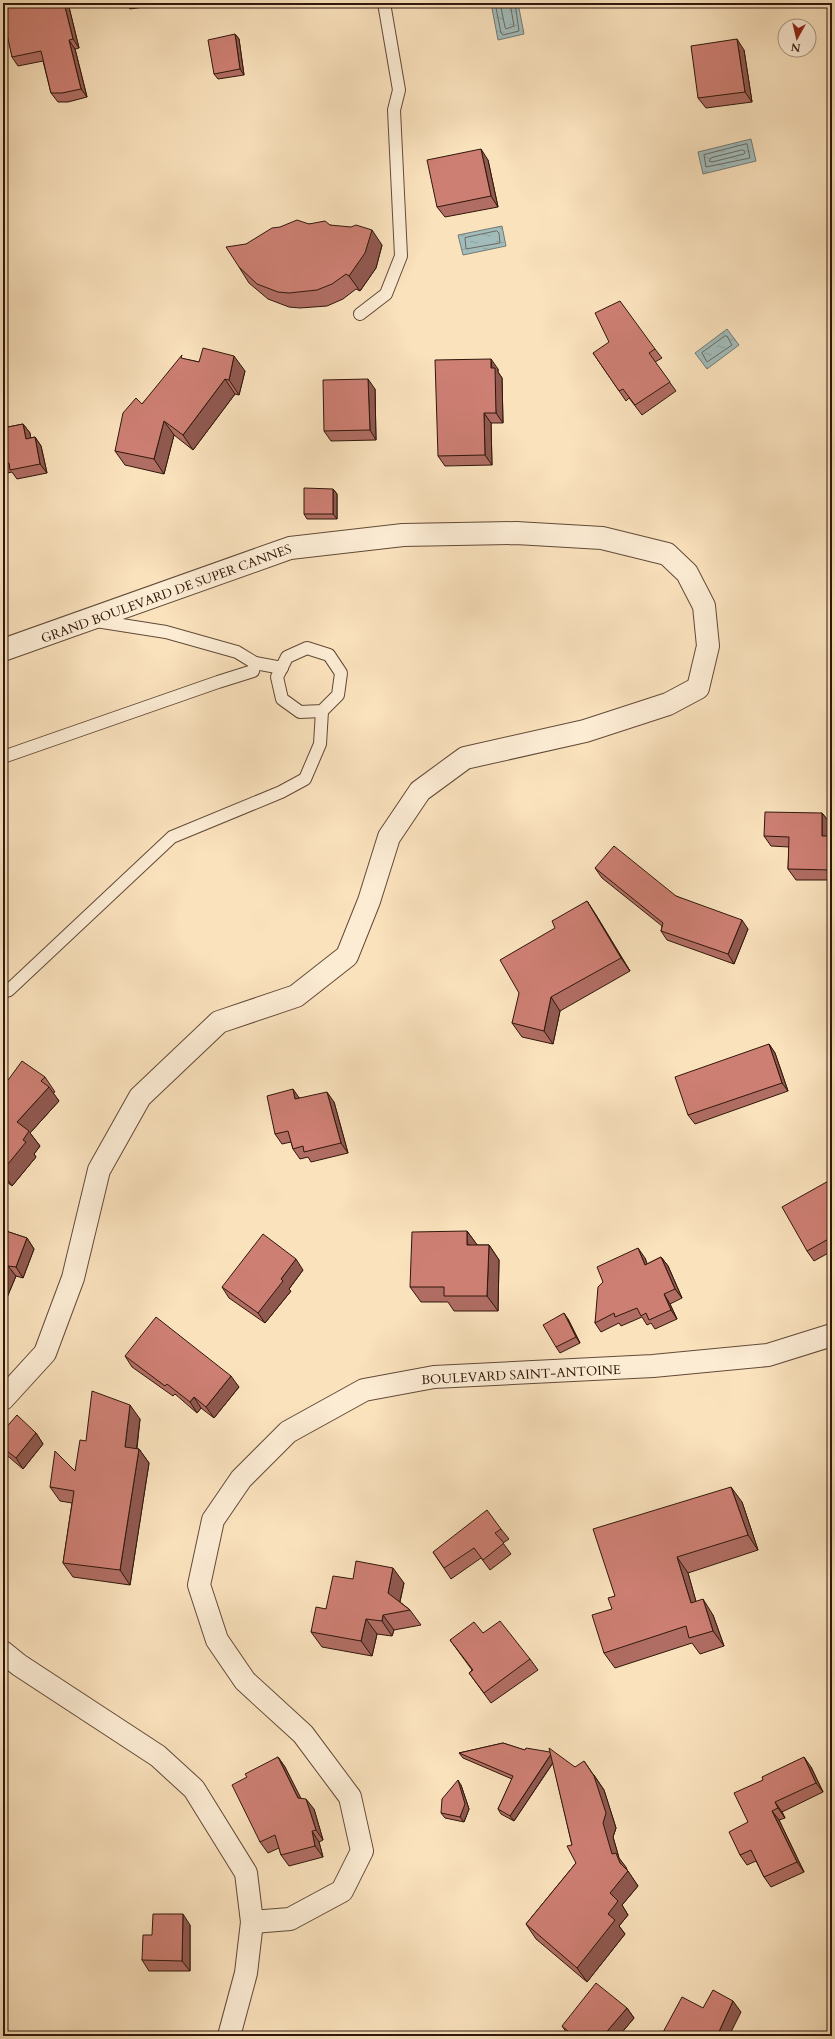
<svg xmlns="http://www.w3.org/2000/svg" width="835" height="2039" font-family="Cardo,serif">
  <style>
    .water { fill: url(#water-ripples); stroke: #747a74 }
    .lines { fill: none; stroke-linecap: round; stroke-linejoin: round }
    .shore { stroke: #696a62; stroke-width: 1 }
    .lane-casing { stroke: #624a37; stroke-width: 14 }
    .street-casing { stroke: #624a37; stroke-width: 24 }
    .lane { stroke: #fcecd4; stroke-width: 12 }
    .street { stroke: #fcecd4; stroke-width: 22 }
    .wall { fill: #b06d63; stroke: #30170a }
    .shaded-wall { fill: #905950; stroke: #30170a }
    .building { fill: #cd7f73; stroke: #30170a }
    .labels { text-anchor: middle; stroke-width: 3; stroke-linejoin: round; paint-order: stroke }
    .street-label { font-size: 13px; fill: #30170a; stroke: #fcecd4 }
  </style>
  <defs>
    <pattern id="water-ripples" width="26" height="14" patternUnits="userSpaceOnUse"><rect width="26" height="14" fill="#a2bcbb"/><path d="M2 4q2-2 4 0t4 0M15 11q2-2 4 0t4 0" fill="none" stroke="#8ca19f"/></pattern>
  </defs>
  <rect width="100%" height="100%" fill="#fae2bd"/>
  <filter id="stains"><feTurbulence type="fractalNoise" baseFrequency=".005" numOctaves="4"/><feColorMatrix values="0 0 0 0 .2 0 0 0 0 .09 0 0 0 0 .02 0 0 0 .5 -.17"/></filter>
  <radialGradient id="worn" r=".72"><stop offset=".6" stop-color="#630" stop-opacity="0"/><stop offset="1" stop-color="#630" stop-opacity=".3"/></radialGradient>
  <g class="water">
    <polygon points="491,3 518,3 524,34 498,40"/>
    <polygon points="751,139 756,161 703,174 698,152"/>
    <polygon points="502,226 506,246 463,255 458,235"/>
    <polygon points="727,329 739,345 707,369 695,353"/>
  </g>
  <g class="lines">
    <g class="shore">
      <polyline points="495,3 501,33 503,35 519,31 515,3"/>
      <polyline points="500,3 505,27 506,29 514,26 510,3"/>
      <polygon points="747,144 750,158 706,167 704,155"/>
      <polygon points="743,150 745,152 744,154 712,162 709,161 711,158"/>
      <polygon points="497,231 499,233 500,243 466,249 465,238"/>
      <polygon points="725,336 727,336 732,345 707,362 702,353"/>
    </g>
    <defs>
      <g id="lane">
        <polyline points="360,314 386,294 401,256 394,110 399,90 384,3"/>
        <polygon points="307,648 329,655 341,673 338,695 322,711 300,712 282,699 277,677 287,657"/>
        <polyline points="255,663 282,668"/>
        <polyline points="3,757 218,682 253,671 255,663 237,652 166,632 96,621"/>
        <polyline points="3,992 9,990 172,837 281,792 305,779 320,744 322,711"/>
      </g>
      <g id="street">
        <polyline points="3,650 290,548 403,535 516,533 602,538 667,554 687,573 704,606 708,646 698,688 668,704 585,731 465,758 420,791 389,837 369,901 347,956 296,996 219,1022 140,1097 99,1170 73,1278 45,1353 3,1399"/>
        <polyline points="3,1652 19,1665 158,1756 194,1789 246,1873 252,1922 246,1973 229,2036"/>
        <polyline points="252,1922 290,1919 342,1891 362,1851 350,1797 303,1734 245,1681 217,1640 199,1585 213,1520 241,1479 288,1432 364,1390 434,1377 653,1366 768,1355 832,1335"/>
      </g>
    </defs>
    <use href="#lane" class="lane-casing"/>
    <use href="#street" class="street-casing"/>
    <use href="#lane" class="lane"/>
    <use href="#street" class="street"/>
  </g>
  <g class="wall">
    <polygon points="3,3 68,3 79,48 75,49 87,97 68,102 58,102 51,93 43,61 18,66 12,57"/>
    <polygon points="126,3 172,3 130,9"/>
    <polygon points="235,34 239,39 244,75 218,79 214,74"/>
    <polygon points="744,50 752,102 706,108 698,98"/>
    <polygon points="488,160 498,207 445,217 437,207"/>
    <polygon points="309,224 330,225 382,245 376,268 360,291 356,289 343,299 327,306 300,308 289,307 268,299 249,283 239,267 246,244"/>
    <polygon points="655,349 662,358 655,362 676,391 642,415 629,398 626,401 593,353"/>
    <polygon points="184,359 245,371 239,395 235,394 193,450 174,435 164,474 125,465 115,451 142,404"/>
    <polygon points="498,369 498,372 502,378 503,423 491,423 492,465 445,466 438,456"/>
    <polygon points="375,389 376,440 331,441 324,431"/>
    <polygon points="23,424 30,433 30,438 35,437 41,446 47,473 17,479 12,472 3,474 3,428"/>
    <polygon points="333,489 337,494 337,519 307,519 304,514"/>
    <polygon points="822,813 830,823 830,836 832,836 832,880 796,880 788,869 789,847 771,846 764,836"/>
    <polygon points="595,868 676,896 748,929 734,964 667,940 661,931 662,926 602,878"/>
    <polygon points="587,901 596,915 630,971 560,1011 553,1044 522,1037 512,1023 555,928"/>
    <polygon points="769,1044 775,1053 788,1091 695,1124 688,1115"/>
    <polygon points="45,1077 55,1092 53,1093 59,1101 30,1133 40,1146 34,1154 36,1157 12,1186 3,1179 3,1087"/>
    <polygon points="299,1098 334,1102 348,1153 311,1162 308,1157 300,1159 293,1149 291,1142 282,1144 275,1134"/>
    <polygon points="832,1179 832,1251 814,1261 807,1251"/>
    <polygon points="3,1230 27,1238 34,1249 23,1278 16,1276 3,1307"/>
    <polygon points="467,1231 477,1245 489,1245 499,1260 498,1311 454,1311 448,1302 421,1302 410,1287"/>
    <polygon points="661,1257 668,1266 682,1298 670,1304 677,1319 655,1329 651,1323 647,1325 642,1317 621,1326 619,1323 601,1332 595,1323 603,1282 645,1258 647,1264"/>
    <polygon points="303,1270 289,1289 291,1291 265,1323 229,1298 222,1287"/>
    <polygon points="568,1319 580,1343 560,1353 556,1347"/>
    <polygon points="125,1356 239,1387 214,1418 201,1408 197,1413 175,1394 173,1396 132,1367"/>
    <polygon points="140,1419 137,1449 139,1449 149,1463 130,1585 73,1577 63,1563 72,1503 60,1501 50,1487 75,1471 86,1441"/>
    <polygon points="3,1431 36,1433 43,1444 23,1469 3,1452"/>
    <polygon points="742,1502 758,1550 688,1573 696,1602 713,1615 724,1646 700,1654 692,1643 615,1668 604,1653 615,1596"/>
    <polygon points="501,1529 509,1539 503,1543 511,1554 490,1570 481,1558 451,1579 433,1552"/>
    <polygon points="353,1579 404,1583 400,1602 410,1610 421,1625 394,1630 392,1636 377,1634 372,1656 322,1647 311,1632 326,1609"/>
    <polygon points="483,1633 530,1659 538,1670 491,1703 469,1673 472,1670 450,1640"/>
    <polygon points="503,1743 575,1767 594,1775 604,1790 616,1828 613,1837 619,1858 627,1870 638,1886 622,1905 628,1915 619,1926 625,1934 587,1982 536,1939 526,1924 576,1863 572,1845 553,1763 514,1821 501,1814 498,1809 512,1779 463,1758 459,1753"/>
    <polygon points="278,1757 285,1767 300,1798 314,1809 323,1840 319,1842 323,1857 289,1866 281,1855 279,1848 268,1853 260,1842 247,1777"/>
    <polygon points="811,1767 823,1792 782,1812 785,1818 779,1820 804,1872 771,1887 764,1877 756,1861 747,1865 740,1855 748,1822"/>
    <polygon points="461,1785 469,1809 464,1822 445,1818 441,1813"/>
    <polygon points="190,1925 190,1971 149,1971 142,1960 152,1935"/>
    <polygon points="627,2008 634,2018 619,2036 569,2036 562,2026"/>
  </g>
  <g class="shaded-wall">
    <polygon points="64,3 68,3 79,48 73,39"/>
    <polygon points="235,34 239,39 244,75 240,69"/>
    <polygon points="737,39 744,50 752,102 745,92"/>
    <polygon points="69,40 75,49 87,97 81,89"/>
    <polygon points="481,149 488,160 498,207 491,196"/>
    <polygon points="372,230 382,245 376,268 360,291 349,276"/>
    <polygon points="234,356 245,371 239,395 229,380"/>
    <polygon points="491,359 498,369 498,372 502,378 503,423 496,413"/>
    <polygon points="225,379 235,394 193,450 183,435"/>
    <polygon points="368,379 375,389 376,440 370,430"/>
    <polygon points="484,413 491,423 492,465 485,455"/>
    <polygon points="164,421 174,435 164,474 154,459"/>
    <polygon points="23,424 30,433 32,447 26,439"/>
    <polygon points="35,437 41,446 47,473 40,464"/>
    <polygon points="333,489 337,494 337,519 333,514"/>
    <polygon points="822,813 830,823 829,846 822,836"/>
    <polygon points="587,901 596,915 630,971 621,958"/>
    <polygon points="742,920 748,929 734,964 728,954"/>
    <polygon points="551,997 560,1011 553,1044 544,1031"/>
    <polygon points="769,1044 775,1053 788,1091 782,1083"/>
    <polygon points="49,1087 59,1101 30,1133 40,1146 34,1154 36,1157 12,1186 3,1173 3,1170 23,1140 17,1122"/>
    <polygon points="293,1089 300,1099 295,1099"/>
    <polygon points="327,1092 334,1102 348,1153 341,1143"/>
    <polygon points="467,1231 478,1246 467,1245"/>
    <polygon points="27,1238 34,1249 23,1278 16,1267"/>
    <polygon points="489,1245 499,1260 498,1311 487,1296"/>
    <polygon points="638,1248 645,1258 651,1274 645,1265"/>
    <polygon points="661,1257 668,1266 682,1298 675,1289"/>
    <polygon points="296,1259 303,1270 289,1289 291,1291 265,1323 258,1313 281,1279"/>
    <polygon points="8,1266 16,1276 3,1307 3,1278"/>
    <polygon points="664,1294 670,1304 677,1319 671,1310"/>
    <polygon points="564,1313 568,1319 580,1343 576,1337"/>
    <polygon points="231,1376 239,1387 214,1418 206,1407"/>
    <polygon points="194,1397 201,1408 197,1413 190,1402"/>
    <polygon points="130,1405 140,1419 135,1461 125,1447"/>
    <polygon points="36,1433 43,1444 23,1469 16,1458"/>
    <polygon points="139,1449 149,1463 130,1585 120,1570"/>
    <polygon points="731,1487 742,1502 758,1550 748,1535"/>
    <polygon points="677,1557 688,1573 701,1619 691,1603"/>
    <polygon points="393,1568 404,1583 398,1609 388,1593"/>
    <polygon points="703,1599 713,1615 724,1646 713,1631"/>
    <polygon points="383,1615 394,1630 392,1636 382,1621"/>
    <polygon points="366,1619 377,1634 372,1656 361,1641"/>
    <polygon points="552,1753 556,1758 514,1821 510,1816"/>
    <polygon points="278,1757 285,1767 306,1808 298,1798"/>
    <polygon points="804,1757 811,1767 823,1792 816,1783"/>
    <polygon points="584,1761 604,1790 616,1828 613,1837 619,1858 626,1867 628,1872 628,1871 638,1886 622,1905 628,1915 619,1926 625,1934 587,1982 577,1968 608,1914 610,1893"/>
    <polygon points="458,1780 461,1785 469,1809 464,1822 460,1817"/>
    <polygon points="306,1799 314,1809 323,1840 316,1830"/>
    <polygon points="775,1802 782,1812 785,1818 778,1808"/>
    <polygon points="772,1811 779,1820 804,1872 797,1862"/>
    <polygon points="312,1831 319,1842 323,1857 315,1846"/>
    <polygon points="183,1914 190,1925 190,1971 182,1961"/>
    <polygon points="733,2001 741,2012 729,2036 717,2036"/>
    <polygon points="627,2008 634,2018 619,2036 603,2036"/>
  </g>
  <g class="building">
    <polygon points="3,3 64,3 73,39 69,40 81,89 62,93 51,93 41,51 12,57 3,17"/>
    <polygon points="235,34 240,69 214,74 208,40"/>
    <polygon points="737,39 745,92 698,98 691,46"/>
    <polygon points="481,149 491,196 437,207 427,160"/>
    <polygon points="297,220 309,224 325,221 330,225 351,227 356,225 372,230 365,253 349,276 346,274 332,284 317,290 289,293 278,292 257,284 239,267 226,247 246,244 272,228 280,227"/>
    <polygon points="620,301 655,349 649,353 670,382 635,405 623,389 619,391 593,353 609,342 595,313"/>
    <polygon points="203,348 234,356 229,380 225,379 183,435 164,421 154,459 115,451 123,413 136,398 142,404 182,355 181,358 199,362"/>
    <polygon points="491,359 491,368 495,368 496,413 484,413 485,455 438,456 435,360"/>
    <polygon points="368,379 370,430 324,431 323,380"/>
    <polygon points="23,424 26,439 35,437 40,464 10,470 9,463 3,464 3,428"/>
    <polygon points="304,488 333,489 333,514 304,514"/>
    <polygon points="765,812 822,813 822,836 832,836 832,870 788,869 789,837 764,836"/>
    <polygon points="614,846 676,896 742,920 728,954 661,931 663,923 595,868"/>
    <polygon points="587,901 621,958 551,997 544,1031 512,1023 519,993 500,960 555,928 552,921"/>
    <polygon points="769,1044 782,1083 688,1115 675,1077"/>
    <polygon points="22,1061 45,1077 41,1081 49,1087 17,1122 29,1131 23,1140 26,1142 3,1170 3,1087"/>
    <polygon points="293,1089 295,1099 327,1092 341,1143 304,1152 303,1146 293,1149 288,1131 275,1134 267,1096"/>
    <polygon points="832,1179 832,1237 807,1251 782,1207"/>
    <polygon points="3,1230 27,1238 16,1267 8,1266 3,1278"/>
    <polygon points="467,1231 467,1245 489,1245 487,1296 444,1296 444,1287 410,1287 412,1232"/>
    <polygon points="263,1234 296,1259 281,1279 283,1281 258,1313 222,1287"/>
    <polygon points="638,1248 645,1265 661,1257 675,1289 664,1294 671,1310 649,1320 646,1313 641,1316 637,1308 615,1317 614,1313 595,1323 598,1287 603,1282 597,1267"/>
    <polygon points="564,1313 576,1337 556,1347 543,1325"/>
    <polygon points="156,1317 231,1376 206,1407 194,1397 190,1402 167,1384 165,1386 125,1356"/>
    <polygon points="92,1391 130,1405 125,1447 139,1449 120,1570 63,1563 74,1491 50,1487 55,1451 75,1471 80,1440 86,1441"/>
    <polygon points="17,1415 36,1433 16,1458 3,1448 3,1431"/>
    <polygon points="731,1487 748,1535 677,1557 691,1603 703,1599 713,1631 689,1638 686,1626 604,1653 592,1615 612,1609 608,1598 615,1596 593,1529"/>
    <polygon points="487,1510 501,1529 495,1533 504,1543 483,1560 474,1548 444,1568 433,1552"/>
    <polygon points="356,1561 393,1568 388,1593 410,1610 383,1615 382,1621 366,1619 361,1641 311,1632 316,1607 326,1609 333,1576 353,1579"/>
    <polygon points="500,1621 530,1659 484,1693 469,1673 473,1670 450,1640 474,1622 483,1633"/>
    <polygon points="503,1743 525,1750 526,1748 550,1752 551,1754 510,1816 498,1809 513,1776 459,1753"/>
    <polygon points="549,1748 575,1767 584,1761 594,1776 606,1813 603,1823 612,1854 616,1853 620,1863 628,1871 610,1893 618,1901 608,1914 615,1920 577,1968 526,1924 576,1863 567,1846 572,1845"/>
    <polygon points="278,1757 298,1798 306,1799 316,1830 312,1831 315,1846 281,1855 275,1835 260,1842 232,1785 247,1777 245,1774"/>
    <polygon points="804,1757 816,1783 775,1802 778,1808 772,1811 797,1862 764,1877 751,1850 740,1855 729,1832 748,1822 734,1793 763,1780 762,1777"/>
    <polygon points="458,1780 465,1804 460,1817 441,1813 442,1799"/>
    <polygon points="153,1914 183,1914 182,1961 142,1960 143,1935 152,1935"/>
    <polygon points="596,1983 627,2008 603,2036 574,2036 562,2026"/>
    <polygon points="713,1990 733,2001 717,2036 661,2036 682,1997 703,2008"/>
    <polygon points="32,2032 53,2036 32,2036"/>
  </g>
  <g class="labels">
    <g class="street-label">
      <text transform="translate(166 593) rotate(-20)" y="5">GRAND BOULEVARD DE SUPER CANNES</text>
      <text transform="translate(521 1374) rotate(-3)" y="5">BOULEVARD SAINT-ANTOINE</text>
    </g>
  </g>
  <rect width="835" height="2039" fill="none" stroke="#fae2bd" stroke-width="16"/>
  <rect x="4" y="4" width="827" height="2031" fill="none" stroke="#30170a" stroke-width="2"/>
  <rect x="8" y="8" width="819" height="2023" fill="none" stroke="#30170a"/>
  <g transform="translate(797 38) rotate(188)"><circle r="19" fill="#fcecd4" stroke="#aa9783"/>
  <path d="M0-3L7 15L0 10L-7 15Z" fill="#8f2418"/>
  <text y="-6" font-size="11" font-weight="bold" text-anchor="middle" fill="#30170a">N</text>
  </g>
  <rect width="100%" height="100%" filter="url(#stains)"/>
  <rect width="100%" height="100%" fill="url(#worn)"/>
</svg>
